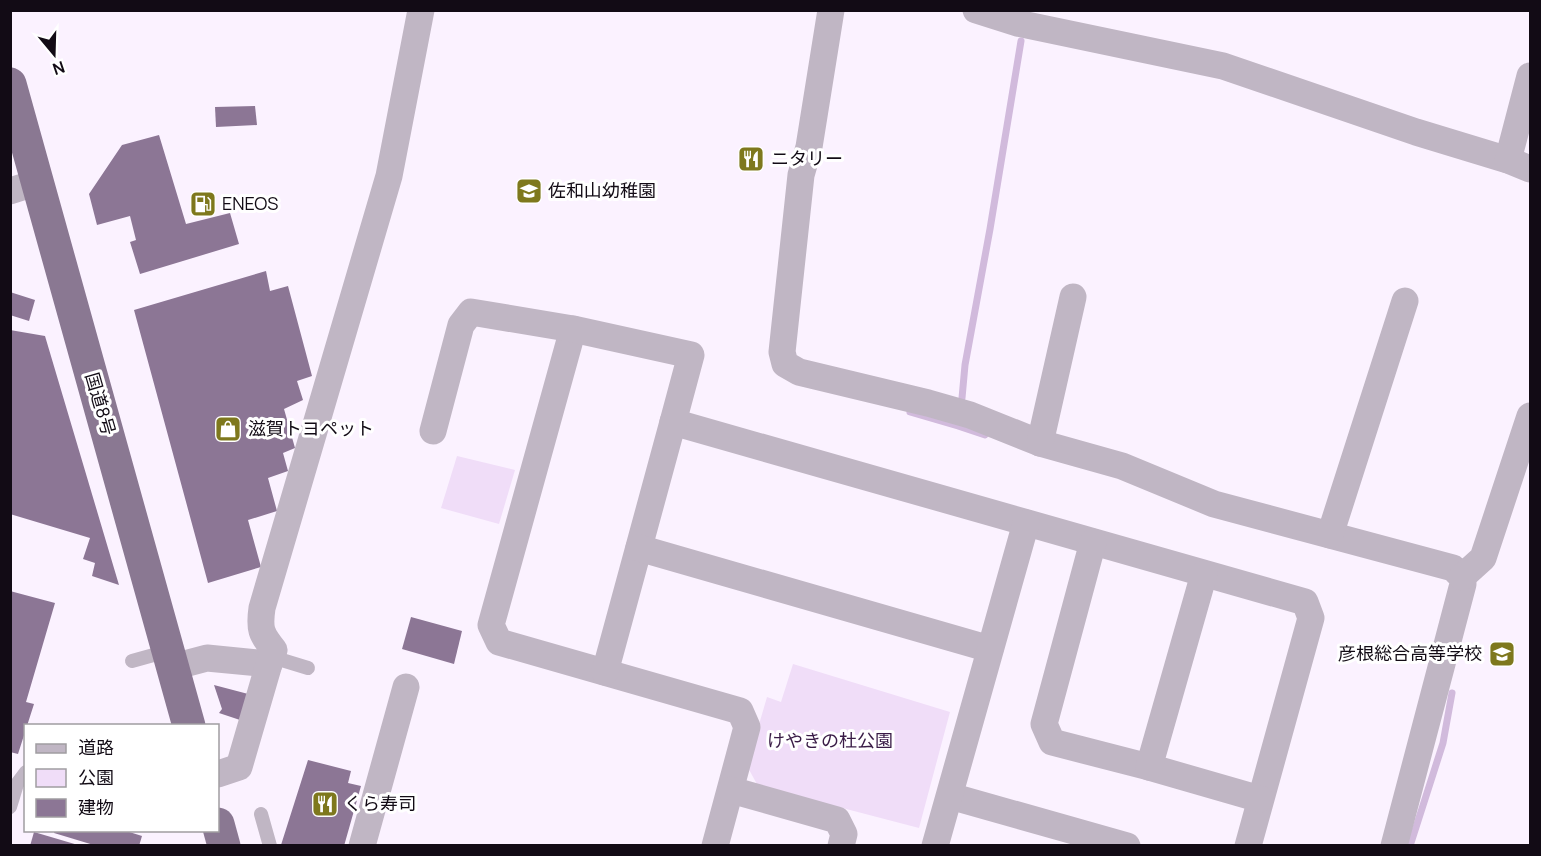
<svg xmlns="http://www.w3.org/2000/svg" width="1541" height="856" font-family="Manrope,'Noto Sans JP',sans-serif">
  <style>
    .green { fill: #f0ddf8 }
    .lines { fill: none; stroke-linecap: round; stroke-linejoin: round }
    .stream { stroke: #d1badc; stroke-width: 7 }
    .building { fill: #8c7695 }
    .service { stroke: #c0b6c4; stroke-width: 14 }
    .minor { stroke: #c0b6c4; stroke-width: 27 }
    .trunk { stroke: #8a7892; stroke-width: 33 }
    .labels { text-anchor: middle; stroke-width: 6; stroke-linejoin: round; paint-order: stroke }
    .poi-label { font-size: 18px; fill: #120b15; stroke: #fff; text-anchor: start }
    .street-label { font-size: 18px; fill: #120b15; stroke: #fff }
    .park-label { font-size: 18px; fill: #391b46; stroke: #fff }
  </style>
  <rect width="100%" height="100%" fill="#fbf2ff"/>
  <g class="green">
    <polygon points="457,456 515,470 499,524 441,508"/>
    <polygon points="793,664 950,712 919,828 758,786 747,766 767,697 781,702"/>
  </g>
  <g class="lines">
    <g class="stream">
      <polyline points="962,398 965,365 990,229 1021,41"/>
      <polyline points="910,412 958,426 985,435"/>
      <polyline points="1410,846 1443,743 1452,693"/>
    </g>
  </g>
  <g class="building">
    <polygon points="255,106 257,125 216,127 215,107"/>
    <polygon points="159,135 186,224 230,213 239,244 140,274 130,242 136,240 130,216 97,225 89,194 122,145"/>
    <polygon points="266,271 270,291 288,286 312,376 297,381 303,400 284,409 295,448 283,453 288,471 268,478 277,511 248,520 261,567 208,583 134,310"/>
    <polygon points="10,292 35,300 29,321 10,315"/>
    <polygon points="10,330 45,336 119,585 92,576 95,563 83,559 90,538 10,514"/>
    <polygon points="10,591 55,603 26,702 34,704 18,754 10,752"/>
    <polygon points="411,617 462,631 454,664 402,649"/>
    <polygon points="214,685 252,695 243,721 219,713 222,709"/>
    <polygon points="308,760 351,771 348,783 361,786 344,846 281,845"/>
    <polygon points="55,830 123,830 142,836 139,846 97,846 54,833"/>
    <polygon points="34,832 78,845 77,846 30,846"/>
  </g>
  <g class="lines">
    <g class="service">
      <polyline points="272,657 308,668"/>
      <polyline points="132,661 168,651"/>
      <polyline points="10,807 17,784 26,772"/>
      <polyline points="261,814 270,846"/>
    </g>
    <g class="minor">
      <polyline points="831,10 809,147 801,175 782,352 785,364 799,372 928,403 970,415 1040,443 1122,466 1214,504 1453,568 1462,577 1463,584 1394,846"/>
      <polyline points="976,10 1017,23 1223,66 1416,132 1508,160 1530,169"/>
      <polyline points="1508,160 1530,76"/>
      <polyline points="10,191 38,182"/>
      <polyline points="573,329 491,625 499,642 740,711 747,727 715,846"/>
      <polyline points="673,422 1305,602 1311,618 1248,846"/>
      <polyline points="433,431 461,325 471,312 573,329 691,355 673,422 605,672"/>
      <polyline points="1040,443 1073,297"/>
      <polyline points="1330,535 1405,301"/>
      <polyline points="1093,542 1044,724 1052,742 1149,767 1260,799"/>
      <polyline points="639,548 990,649"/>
      <polyline points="1462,577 1483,558 1530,416"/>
      <polyline points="173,667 207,658 269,664"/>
      <polyline points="1149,767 1204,574"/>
      <path d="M218 774 239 767 269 664 274 650C261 634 259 629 262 608L389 176 421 10"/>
      <polyline points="731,790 837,820 844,834 841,846"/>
      <polyline points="950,796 1127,846"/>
      <polyline points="362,846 406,687"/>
      <polyline points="935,846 1026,523"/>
    </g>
    <g class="trunk">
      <polyline points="10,84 189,726"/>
      <polyline points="218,824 224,846"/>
    </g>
  </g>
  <defs>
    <symbol id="restaurant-square" viewBox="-11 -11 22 22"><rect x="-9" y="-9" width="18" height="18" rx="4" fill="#7e781d" stroke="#fff"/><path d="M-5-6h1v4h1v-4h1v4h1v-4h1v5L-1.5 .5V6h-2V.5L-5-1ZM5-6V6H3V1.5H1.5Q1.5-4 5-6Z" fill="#fff"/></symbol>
    <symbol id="school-square" viewBox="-11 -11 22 22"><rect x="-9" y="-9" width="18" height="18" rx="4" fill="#7e781d" stroke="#fff"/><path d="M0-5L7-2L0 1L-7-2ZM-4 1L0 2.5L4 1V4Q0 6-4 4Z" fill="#fff"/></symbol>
    <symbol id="fuel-square" viewBox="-11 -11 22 22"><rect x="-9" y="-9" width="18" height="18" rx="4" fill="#7e781d" stroke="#fff"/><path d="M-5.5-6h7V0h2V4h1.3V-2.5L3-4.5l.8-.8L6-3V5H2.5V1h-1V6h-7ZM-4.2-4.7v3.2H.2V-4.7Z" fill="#fff"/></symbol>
    <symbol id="shop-square" viewBox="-11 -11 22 22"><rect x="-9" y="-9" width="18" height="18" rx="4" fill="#7e781d" stroke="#fff"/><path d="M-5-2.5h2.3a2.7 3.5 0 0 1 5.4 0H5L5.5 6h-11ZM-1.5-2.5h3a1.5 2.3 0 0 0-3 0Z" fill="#fff"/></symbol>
  </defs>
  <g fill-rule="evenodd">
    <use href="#restaurant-square" x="736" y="144" width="30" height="30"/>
    <use href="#school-square" x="514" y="176" width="30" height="30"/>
    <use href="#fuel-square" x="188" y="189" width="30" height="30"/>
    <use href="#shop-square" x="213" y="414" width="30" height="30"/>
    <use href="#school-square" x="1487" y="639" width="30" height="30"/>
    <use href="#restaurant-square" x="310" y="789" width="30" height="30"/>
  </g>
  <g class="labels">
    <g class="poi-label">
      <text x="771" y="165">ニタリー</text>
      <text x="548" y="197">佐和山幼稚園</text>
      <text x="222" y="210">ENEOS</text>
      <text x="248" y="435">滋賀トヨペット</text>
      <text x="1482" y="660" text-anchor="end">彦根総合高等学校</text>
      <text x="344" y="810">くら寿司</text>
    </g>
    <g class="street-label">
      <text transform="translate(100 404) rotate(74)" y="6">国道8号</text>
    </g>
    <g class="park-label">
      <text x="830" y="747">けやきの杜公園</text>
    </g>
  </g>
  <rect width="1541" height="856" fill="none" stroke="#120b15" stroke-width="24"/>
  <rect x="24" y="724" width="195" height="108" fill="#ffffff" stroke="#a09da1" stroke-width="1.5"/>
  <rect x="36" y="744" width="30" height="9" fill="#c0b6c4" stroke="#a09da1" stroke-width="1.5"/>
  <text x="78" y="754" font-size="18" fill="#120b15">道路</text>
  <rect x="36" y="769" width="30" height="18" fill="#f0ddf8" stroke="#a09da1" stroke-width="1.5"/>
  <text x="78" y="784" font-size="18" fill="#120b15">公園</text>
  <rect x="36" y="799" width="30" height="18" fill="#8c7695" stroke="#a09da1" stroke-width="1.5"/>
  <text x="78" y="814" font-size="18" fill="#120b15">建物</text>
  <g transform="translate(54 54) rotate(161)" stroke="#ffffff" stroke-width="4.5" paint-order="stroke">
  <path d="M0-4.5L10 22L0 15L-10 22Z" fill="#120b15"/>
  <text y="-9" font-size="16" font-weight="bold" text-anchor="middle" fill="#120b15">N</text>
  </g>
</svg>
